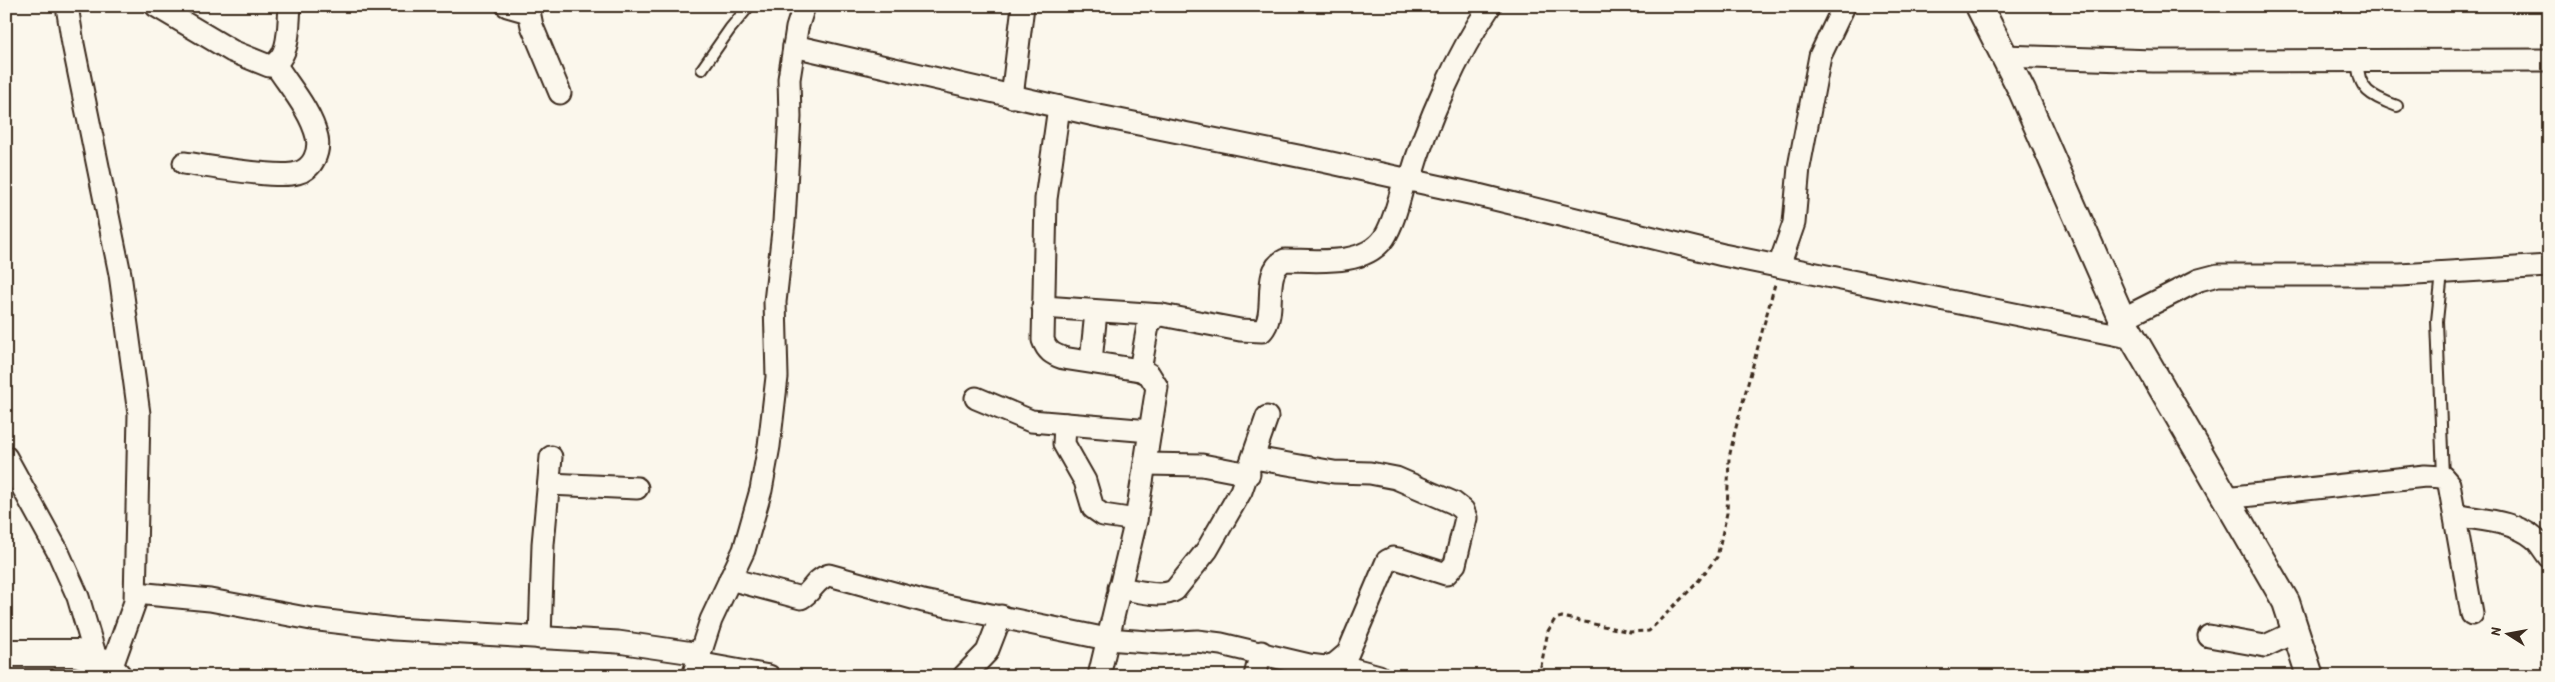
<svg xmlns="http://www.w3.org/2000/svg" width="2555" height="682" font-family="'Patrick Hand',sans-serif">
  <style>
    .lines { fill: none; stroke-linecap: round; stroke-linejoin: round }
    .service-casing { stroke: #3b2a1e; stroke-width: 14 }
    .minor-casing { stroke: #3b2a1e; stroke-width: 25 }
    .tertiary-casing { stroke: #3b2a1e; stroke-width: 30 }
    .path { stroke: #3b2a1e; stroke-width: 3; stroke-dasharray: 5 4; stroke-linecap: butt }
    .service { stroke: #fbf7ec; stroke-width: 10 }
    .minor { stroke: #fbf7ec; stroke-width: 21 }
    .tertiary { stroke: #fbf7ec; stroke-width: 26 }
  </style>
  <rect width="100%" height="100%" fill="#fbf7ec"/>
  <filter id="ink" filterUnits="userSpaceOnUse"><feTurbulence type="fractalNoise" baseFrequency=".02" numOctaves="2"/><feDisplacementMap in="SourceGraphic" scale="10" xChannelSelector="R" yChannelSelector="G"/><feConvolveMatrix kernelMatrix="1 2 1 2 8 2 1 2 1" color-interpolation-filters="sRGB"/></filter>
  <g filter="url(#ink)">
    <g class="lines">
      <defs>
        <g id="service">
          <path d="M2358 61C2357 90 2372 97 2397 106"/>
          <polyline points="702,69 730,29 749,6"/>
          <polyline points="2442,273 2437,321 2443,477"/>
        </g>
        <g id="minor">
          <polyline points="67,6 73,44 120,274 139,414 135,602 111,669"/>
          <path d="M156 6 232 51 269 66C291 60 288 25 290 6"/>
          <polyline points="507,6 528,12"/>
          <polyline points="528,6 532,26 560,93"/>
          <polyline points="794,46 1099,116 1313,159 1474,194 1723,255 2133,338"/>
          <polyline points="2004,56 2153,61 2549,60"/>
          <polyline points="1012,97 1023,6"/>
          <path d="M1059 107 1046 199 1043 340C1047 351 1052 354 1063 358L1140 370 1149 374 1157 387 1136 520 1099 676"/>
          <path d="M184 163C208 166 277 179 297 173 313 169 320 152 317 137 311 111 289 86 275 64"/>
          <path d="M1410 180C1426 124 1457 54 1490 6"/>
          <polyline points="1779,266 1794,223 1799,167 1820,56 1844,6"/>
          <polyline points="1043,307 1162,315"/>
          <polyline points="2122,319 2199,280 2218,275 2400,275 2549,266"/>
          <polyline points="1091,361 1096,312"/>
          <path d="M1140 370 1148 326 1155 316 1162 315 1240 330 1262 331C1279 312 1260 272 1285 260 1315 260 1364 267 1384 238 1395 221 1399 198 1405 179"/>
          <polyline points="976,398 1031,421 1150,431"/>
          <polyline points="1065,424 1064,444 1085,481 1093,508 1103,515 1136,520"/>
          <polyline points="6,457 58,552 78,597 96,658"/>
          <polyline points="1145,464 1202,465 1249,474"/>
          <polyline points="549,484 637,488"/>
          <polyline points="2225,498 2425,476 2443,477 2449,484 2472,614"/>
          <path d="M2455 515C2479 520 2515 521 2534 538 2540 543 2544 551 2549 557"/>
          <path d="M730 579 801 598C813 591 815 579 829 575L923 601 1107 639 1162 643 1197 641 1221 644 1309 665 1325 667 1335 664 1348 653 1387 561 1393 558 1399 559 1446 574 1455 564 1466 518 1463 510 1454 503 1396 478 1370 473 1334 472 1254 458"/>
          <path d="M1119 588C1135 590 1161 599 1175 590L1207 550 1241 491 1267 417"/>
          <polyline points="136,593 210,600 311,619 394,629 618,642 700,654"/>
          <polyline points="2209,636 2265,646 2295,632"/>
          <polyline points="540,638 543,544 551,457"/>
          <polyline points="697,663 769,676"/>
          <polyline points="1335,664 1379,676"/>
          <polyline points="693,676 711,620 744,550 761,490 769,446 777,377 775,302 784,222 790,117 789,79 797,28 804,6"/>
          <polyline points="964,676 987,652 1001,616"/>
          <polyline points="1255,676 1261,652"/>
        </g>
        <g id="tertiary">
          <polyline points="1979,6 2022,91 2122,319 2286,602 2310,676"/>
          <polyline points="6,653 77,653 105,662 118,676"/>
        </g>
      </defs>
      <use href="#service" class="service-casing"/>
      <use href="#minor" class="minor-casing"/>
      <use href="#tertiary" class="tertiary-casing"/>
      <polyline class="path" points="1539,676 1548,631 1555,619 1562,617 1630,632 1649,631 1696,584 1717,557 1727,513 1729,458 1735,431 1775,284"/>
      <use href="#service" class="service"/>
      <use href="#minor" class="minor"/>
      <use href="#tertiary" class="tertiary"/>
    </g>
  </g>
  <rect width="2555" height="682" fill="none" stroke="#fbf7ec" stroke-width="25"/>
  <rect x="12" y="12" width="2530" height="657" fill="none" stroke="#3b2a1e" stroke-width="2" filter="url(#ink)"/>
  <g transform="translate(2508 634) rotate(281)" stroke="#fbf7ec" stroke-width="4" paint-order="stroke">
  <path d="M0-4L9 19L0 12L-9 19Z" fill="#3b2a1e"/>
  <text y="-8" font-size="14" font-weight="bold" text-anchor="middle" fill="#3b2a1e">N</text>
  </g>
</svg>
